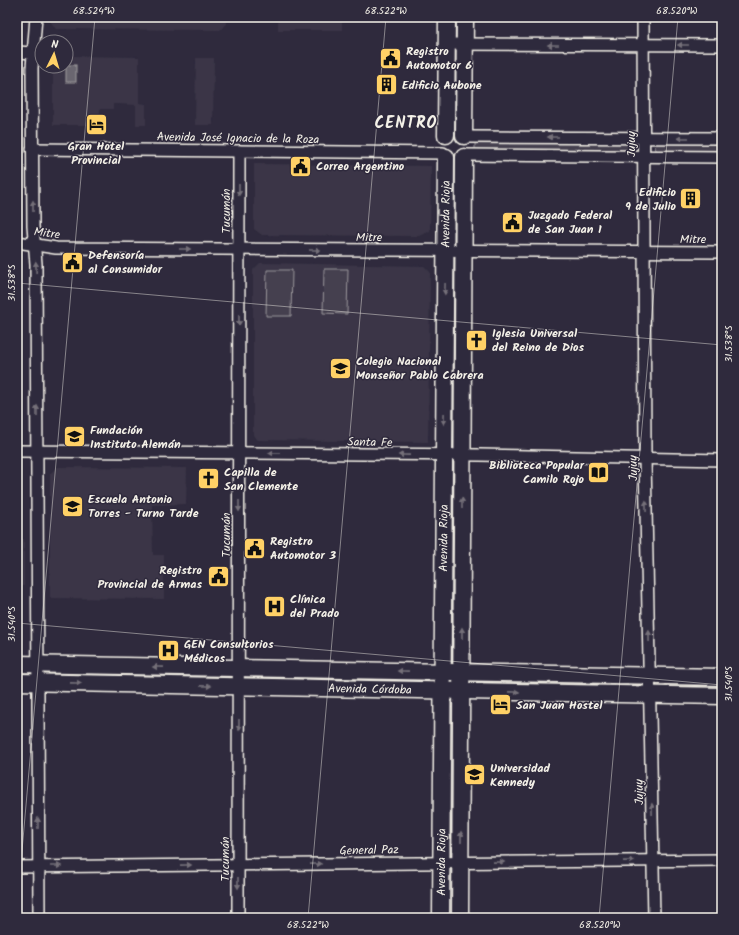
<svg xmlns="http://www.w3.org/2000/svg" width="739" height="935" font-family="Kalam,sans-serif">
  <style>
    .built { fill: #3b3647 }
    .green { fill: #454050; stroke: #9c989c }
    .water { fill: #6a6670; stroke: #a19ea0 }
    .lines { fill: none; stroke-linecap: round; stroke-linejoin: round }
    .minor-casing { stroke: #f4f1e8; stroke-width: 14 }
    .secondary-casing { stroke: #f4f1e8; stroke-width: 19 }
    .minor { stroke: #2f2a3d; stroke-width: 11 }
    .secondary { stroke: #2f2a3d; stroke-width: 16 }
    .oneway { fill: #747079 }
    .ticks { fill: none; stroke: #f4f1e8; stroke-width: 1; stroke-opacity: 0.45 }
    .labels { text-anchor: middle; stroke-width: 3; stroke-linejoin: round; paint-order: stroke }
    .poi-label { font-size: 12px; font-weight: bold; fill: #f4f1e8; stroke: #2f2a3d; text-anchor: start }
    .street-label { font-size: 12px; fill: #f4f1e8; stroke: #2f2a3d }
    .district-label { font-size: 16px; font-weight: bold; letter-spacing: 1px; fill: #f4f1e8; stroke: #2f2a3d }
    .neatline { fill: none; stroke: #f4f1e8; stroke-width: 1.5 }
    .ticks-label { font-size: 10px; text-anchor: middle; fill: #f4f1e8 }
  </style>
  <rect width="100%" height="100%" fill="#2f2a3d"/>
  <filter id="ink" filterUnits="userSpaceOnUse"><feTurbulence type="fractalNoise" baseFrequency=".025" numOctaves="2"/><feDisplacementMap in="SourceGraphic" scale="8" xChannelSelector="R" yChannelSelector="G"/><feConvolveMatrix kernelMatrix="1 2 1 2 8 2 1 2 1" color-interpolation-filters="sRGB"/></filter>
  <g filter="url(#ink)">
    <g class="built">
      <polygon points="50,17 227,17 227,24 220,30 56,29 50,21"/>
      <rect x="278" y="17" width="64" height="13"/>
      <polygon points="66,56 139,57 139,103 146,104 146,125 136,125 136,105 118,104 113,104 113,109 100,109 99,125 53,125 53,66 66,66"/>
      <polygon points="196,58 214,58 213,125 195,125"/>
      <polygon points="254,164 431,166 430,231 419,236 262,235 254,229"/>
      <polygon points="260,263 424,266 430,272 428,442 258,440 253,435 253,270"/>
      <polygon points="57,467 187,468 186,504 152,505 153,555 164,555 164,599 50,598 50,474"/>
      <polygon points="17,538 24,539 24,586 17,586"/>
    </g>
    <g class="green">
      <polygon points="454,57 458,57 459,125 453,125"/>
      <polygon points="17,67 20,75 19,223 17,225"/>
      <polygon points="475,142 628,143 630,147 628,150 475,150"/>
      <polygon points="656,143 722,143 722,151 657,151 655,148"/>
      <polygon points="324,269 348,269 347,314 323,313"/>
      <polygon points="267,270 292,270 291,316 266,316"/>
      <polygon points="52,672 224,675 224,679 52,676"/>
      <polygon points="253,675 427,679 427,682 252,679"/>
      <polygon points="474,680 635,682 636,687 475,684"/>
      <polygon points="665,682 722,682 722,690 665,688 664,685"/>
    </g>
    <rect class="water" x="66" y="65" width="10" height="17"/>
    <g class="lines">
      <defs>
        <g id="minor">
          <polyline points="36,17 32,68 33,226 36,264 39,918"/>
          <polyline points="643,17 645,458 654,918"/>
          <polyline points="447,44 722,45"/>
          <polyline points="17,52 33,53"/>
          <polyline points="466,137 722,138"/>
          <polyline points="32,149 443,153"/>
          <polyline points="466,155 722,157"/>
          <polyline points="17,242 56,248 722,252"/>
          <polyline points="17,451 480,455 722,460"/>
          <polyline points="17,867 722,860"/>
          <polyline points="238,918 239,151"/>
        </g>
        <g id="secondary">
          <polyline points="446,135 447,17"/>
          <polyline points="464,136 465,17"/>
          <polyline points="17,664 722,677"/>
          <path id="s1" d="M17 682 722 696"/>
          <path id="s2" d="M441 918 446 157"/>
          <polyline points="460,918 464,157"/>
        </g>
      </defs>
      <use href="#minor" class="minor-casing"/>
      <use href="#secondary" class="secondary-casing"/>
      <use href="#minor" class="minor"/>
      <use href="#secondary" class="secondary"/>
    </g>
    <defs><path id="oneway-solid" d="M-6-.8H1V-3.2L6.5 0L1 3.2V.8H-6Z"/></defs>
    <g class="oneway">
      <use href="#oneway-solid" transform="translate(553 45) rotate(-180)"/>
      <use href="#oneway-solid" transform="translate(683 45) rotate(-180)"/>
      <use href="#oneway-solid" transform="translate(553 137) rotate(-180)"/>
      <use href="#oneway-solid" transform="translate(683 138) rotate(-180)"/>
      <use href="#oneway-solid" transform="translate(239 190) rotate(90)"/>
      <use href="#oneway-solid" transform="translate(33 206) rotate(-90)"/>
      <use href="#oneway-solid" transform="translate(185 249)"/>
      <use href="#oneway-solid" transform="translate(315 250)"/>
      <use href="#oneway-solid" transform="translate(36 267) rotate(-92)"/>
      <use href="#oneway-solid" transform="translate(445 289) rotate(91)"/>
      <use href="#oneway-solid" transform="translate(239 320) rotate(90)"/>
      <use href="#oneway-solid" transform="translate(37 411) rotate(-90)"/>
      <use href="#oneway-solid" transform="translate(444 419) rotate(91)"/>
      <use href="#oneway-solid" transform="translate(274 453) rotate(-179)"/>
      <use href="#oneway-solid" transform="translate(404 455) rotate(-179)"/>
      <use href="#oneway-solid" transform="translate(462 503) rotate(-90)"/>
      <use href="#oneway-solid" transform="translate(239 506) rotate(90)"/>
      <use href="#oneway-solid" transform="translate(646 506) rotate(-91)"/>
      <use href="#oneway-solid" transform="translate(462 633) rotate(-90)"/>
      <use href="#oneway-solid" transform="translate(649 636) rotate(-91)"/>
      <use href="#oneway-solid" transform="translate(158 667) rotate(-179)"/>
      <use href="#oneway-solid" transform="translate(403 671) rotate(-179)"/>
      <use href="#oneway-solid" transform="translate(76 683) rotate(1)"/>
      <use href="#oneway-solid" transform="translate(206 686) rotate(1)"/>
      <use href="#oneway-solid" transform="translate(514 692) rotate(1)"/>
      <use href="#oneway-solid" transform="translate(239 725) rotate(90)"/>
      <use href="#oneway-solid" transform="translate(652 809) rotate(-91)"/>
      <use href="#oneway-solid" transform="translate(38 823) rotate(-90)"/>
      <use href="#oneway-solid" transform="translate(461 837) rotate(-90)"/>
      <use href="#oneway-solid" transform="translate(629 861) rotate(-1)"/>
      <use href="#oneway-solid" transform="translate(499 862) rotate(-1)"/>
      <use href="#oneway-solid" transform="translate(316 864) rotate(-1)"/>
      <use href="#oneway-solid" transform="translate(186 865) rotate(-1)"/>
      <use href="#oneway-solid" transform="translate(56 866)"/>
      <use href="#oneway-solid" transform="translate(238 883) rotate(90)"/>
    </g>
  </g>
  <path class="ticks" d="M17 283 722 345M17 623 722 685M17 908 95 17M308 918 386 17M599 918 678 17"/>
  <defs>
    <symbol id="civic-square" viewBox="-11 -11 22 22"><rect x="-9" y="-9" width="18" height="18" rx="4" fill="#ffd166" stroke="#2f2a3d"/><path d="M-.6-6.5H3V-4.5H.6V-3L4-1V1h2V6H-6V1h2V-1L-.6-3ZM-1.2 2.5V6h2.4V2.5Z" fill="#111"/></symbol>
    <symbol id="building-square" viewBox="-11 -11 22 22"><rect x="-9" y="-9" width="18" height="18" rx="4" fill="#ffd166" stroke="#2f2a3d"/><path d="M-4-6H4V6H1V3H-1V6H-4ZM-2.5-4.3h1.7v1.8h-1.7ZM.8-4.3h1.7v1.8H.8ZM-2.5-1h1.7V.8h-1.7ZM.8-1h1.7V.8H.8Z" fill="#111"/></symbol>
    <symbol id="hotel-square" viewBox="-11 -11 22 22"><rect x="-9" y="-9" width="18" height="18" rx="4" fill="#ffd166" stroke="#2f2a3d"/><path d="M-6-4.5h1.5V1H6V5H4.5V3h-9V5H-6ZM-4 0a1.8 1.8 0 1 1 3.6 0ZM.5 0V-2.5h3Q6-2.5 6 0Z" fill="#111"/></symbol>
    <symbol id="church-square" viewBox="-11 -11 22 22"><rect x="-9" y="-9" width="18" height="18" rx="4" fill="#ffd166" stroke="#2f2a3d"/><path d="M-1.2-6h2.4v3.5h3.3v2.4h-3.3V6h-2.4V-.1h-3.3v-2.4h3.3Z" fill="#111"/></symbol>
    <symbol id="school-square" viewBox="-11 -11 22 22"><rect x="-9" y="-9" width="18" height="18" rx="4" fill="#ffd166" stroke="#2f2a3d"/><path d="M0-5L7-2L0 1L-7-2ZM-4 1L0 2.5L4 1V4Q0 6-4 4Z" fill="#111"/></symbol>
    <symbol id="library-square" viewBox="-11 -11 22 22"><rect x="-9" y="-9" width="18" height="18" rx="4" fill="#ffd166" stroke="#2f2a3d"/><path d="M-6-4Q-3-5.5-.7-3.5V5Q-3 3-6 4ZM6-4Q3-5.5 .7-3.5V5Q3 3 6 4Z" fill="#111"/></symbol>
    <symbol id="hospital-square" viewBox="-11 -11 22 22"><rect x="-9" y="-9" width="18" height="18" rx="4" fill="#ffd166" stroke="#2f2a3d"/><path d="M-5-5h3v3.5h4V-5h3V5h-3V1.5h-4V5h-3Z" fill="#111"/></symbol>
    <symbol id="university-square" viewBox="-11 -11 22 22"><rect x="-9" y="-9" width="18" height="18" rx="4" fill="#ffd166" stroke="#2f2a3d"/><path d="M0-5L7-2L0 1L-7-2ZM-4 1L0 2.5L4 1V4Q0 6-4 4Z" fill="#111"/></symbol>
  </defs>
  <g fill-rule="evenodd">
    <use href="#civic-square" x="378" y="46" width="25" height="25"/>
    <use href="#building-square" x="374" y="72" width="25" height="25"/>
    <use href="#hotel-square" x="84" y="112" width="25" height="25"/>
    <use href="#civic-square" x="288" y="154" width="25" height="25"/>
    <use href="#building-square" x="678" y="186" width="25" height="25"/>
    <use href="#civic-square" x="500" y="210" width="25" height="25"/>
    <use href="#civic-square" x="60" y="250" width="25" height="25"/>
    <use href="#church-square" x="464" y="328" width="25" height="25"/>
    <use href="#school-square" x="328" y="356" width="25" height="25"/>
    <use href="#school-square" x="62" y="424" width="25" height="25"/>
    <use href="#library-square" x="586" y="460" width="25" height="25"/>
    <use href="#church-square" x="196" y="466" width="25" height="25"/>
    <use href="#school-square" x="60" y="494" width="25" height="25"/>
    <use href="#civic-square" x="242" y="536" width="25" height="25"/>
    <use href="#civic-square" x="206" y="564" width="25" height="25"/>
    <use href="#hospital-square" x="262" y="594" width="25" height="25"/>
    <use href="#hospital-square" x="156" y="638" width="25" height="25"/>
    <use href="#hotel-square" x="488" y="692" width="25" height="25"/>
    <use href="#university-square" x="462" y="762" width="25" height="25"/>
  </g>
  <g class="labels">
    <g class="poi-label">
      <text x="406" y="55">Registro<tspan x="406" dy="14">Automotor 6</tspan></text>
      <text x="402" y="89">Edificio Aubone</text>
      <text x="96" y="150" text-anchor="middle">Gran Hotel<tspan x="96" dy="14">Provincial</tspan></text>
      <text x="316" y="170">Correo Argentino</text>
      <text x="676" y="196" text-anchor="end">Edificio<tspan x="676" dy="14">9 de Julio</tspan></text>
      <text x="528" y="219">Juzgado Federal<tspan x="528" dy="14">de San Juan 1</tspan></text>
      <text x="88" y="259">Defensoría<tspan x="88" dy="14">al Consumidor</tspan></text>
      <text x="492" y="337">Iglesia Universal<tspan x="492" dy="14">del Reino de Dios</tspan></text>
      <text x="356" y="365">Colegio Nacional<tspan x="356" dy="14">Monseñor Pablo Cabrera</tspan></text>
      <text x="90" y="434">Fundación<tspan x="90" dy="14">Instituto Alemán</tspan></text>
      <text x="584" y="469" text-anchor="end">Biblioteca Popular<tspan x="584" dy="14">Camilo Rojo</tspan></text>
      <text x="224" y="476">Capilla de<tspan x="224" dy="14">San Clemente</tspan></text>
      <text x="88" y="503">Escuela Antonio<tspan x="88" dy="14">Torres - Turno Tarde</tspan></text>
      <text x="270" y="545">Registro<tspan x="270" dy="14">Automotor 3</tspan></text>
      <text x="202" y="574" text-anchor="end">Registro<tspan x="202" dy="14">Provincial de Armas</tspan></text>
      <text x="290" y="603">Clínica<tspan x="290" dy="14">del Prado</tspan></text>
      <text x="184" y="648">GEN Consultorios<tspan x="184" dy="14">Médicos</tspan></text>
      <text x="516" y="709">San Juan Hostel</text>
      <text x="490" y="772">Universidad<tspan x="490" dy="14">Kennedy</tspan></text>
    </g>
    <g class="street-label">
      <text transform="translate(238 138) rotate(1)" y="4">Avenida José Ignacio de la Roza</text>
      <text transform="translate(631 144) rotate(-90)" y="4">Jujuy</text>
      <text transform="translate(226 211) rotate(-90)" y="4">Tucumán</text>
      <text dy="4" stroke="none"><textPath href="#s2" startOffset="704">Avenida Rioja</textPath></text>
      <text transform="translate(47 233) rotate(7)" y="4">Mitre</text>
      <text x="369" y="241">Mitre</text>
      <text x="693" y="243">Mitre</text>
      <text transform="translate(370 442) rotate(1)" y="4">Santa Fe</text>
      <text transform="translate(633 468) rotate(-91)" y="4">Jujuy</text>
      <text transform="translate(226 535) rotate(-90)" y="4">Tucumán</text>
      <text dy="4" stroke="none"><textPath href="#s2" startOffset="380">Avenida Rioja</textPath></text>
      <text dy="4" stroke="none"><textPath href="#s1" startOffset="353">Avenida Córdoba</textPath></text>
      <text transform="translate(639 792) rotate(-91)" y="4">Jujuy</text>
      <text transform="translate(369 850) rotate(-1)" y="4">General Paz</text>
      <text transform="translate(225 859) rotate(-90)" y="4">Tucumán</text>
      <text dy="4" stroke="none"><textPath href="#s2" startOffset="56">Avenida Rioja</textPath></text>
    </g>
    <g class="district-label">
      <text x="406" y="128">CENTRO</text>
    </g>
  </g>
  <rect width="739" height="935" fill="none" stroke="#2f2a3d" stroke-width="44"/>
  <g transform="translate(54 54) rotate(5)"><circle r="19" fill="#2f2a3d" stroke="#7e7a81"/>
  <path d="M0-3L7 15L0 10L-7 15Z" fill="#ffd166"/>
  <text y="-6" font-size="11" font-weight="bold" text-anchor="middle" fill="#f4f1e8">N</text>
  </g>
  <rect x="22" y="22" width="695" height="891" class="neatline"/>
  <g class="ticks-label">
    <text x="94" y="14">68.524°W</text>
    <text x="386" y="14">68.522°W</text>
    <text x="677" y="14">68.520°W</text>
    <text transform="translate(11 283) rotate(-90)" y="4">31.538°S</text>
    <text transform="translate(728 344) rotate(-90)" y="4">31.538°S</text>
    <text transform="translate(11 624) rotate(-90)" y="4">31.540°S</text>
    <text transform="translate(728 684) rotate(-90)" y="4">31.540°S</text>
    <text x="308" y="928">68.522°W</text>
    <text x="600" y="928">68.520°W</text>
  </g>
</svg>
